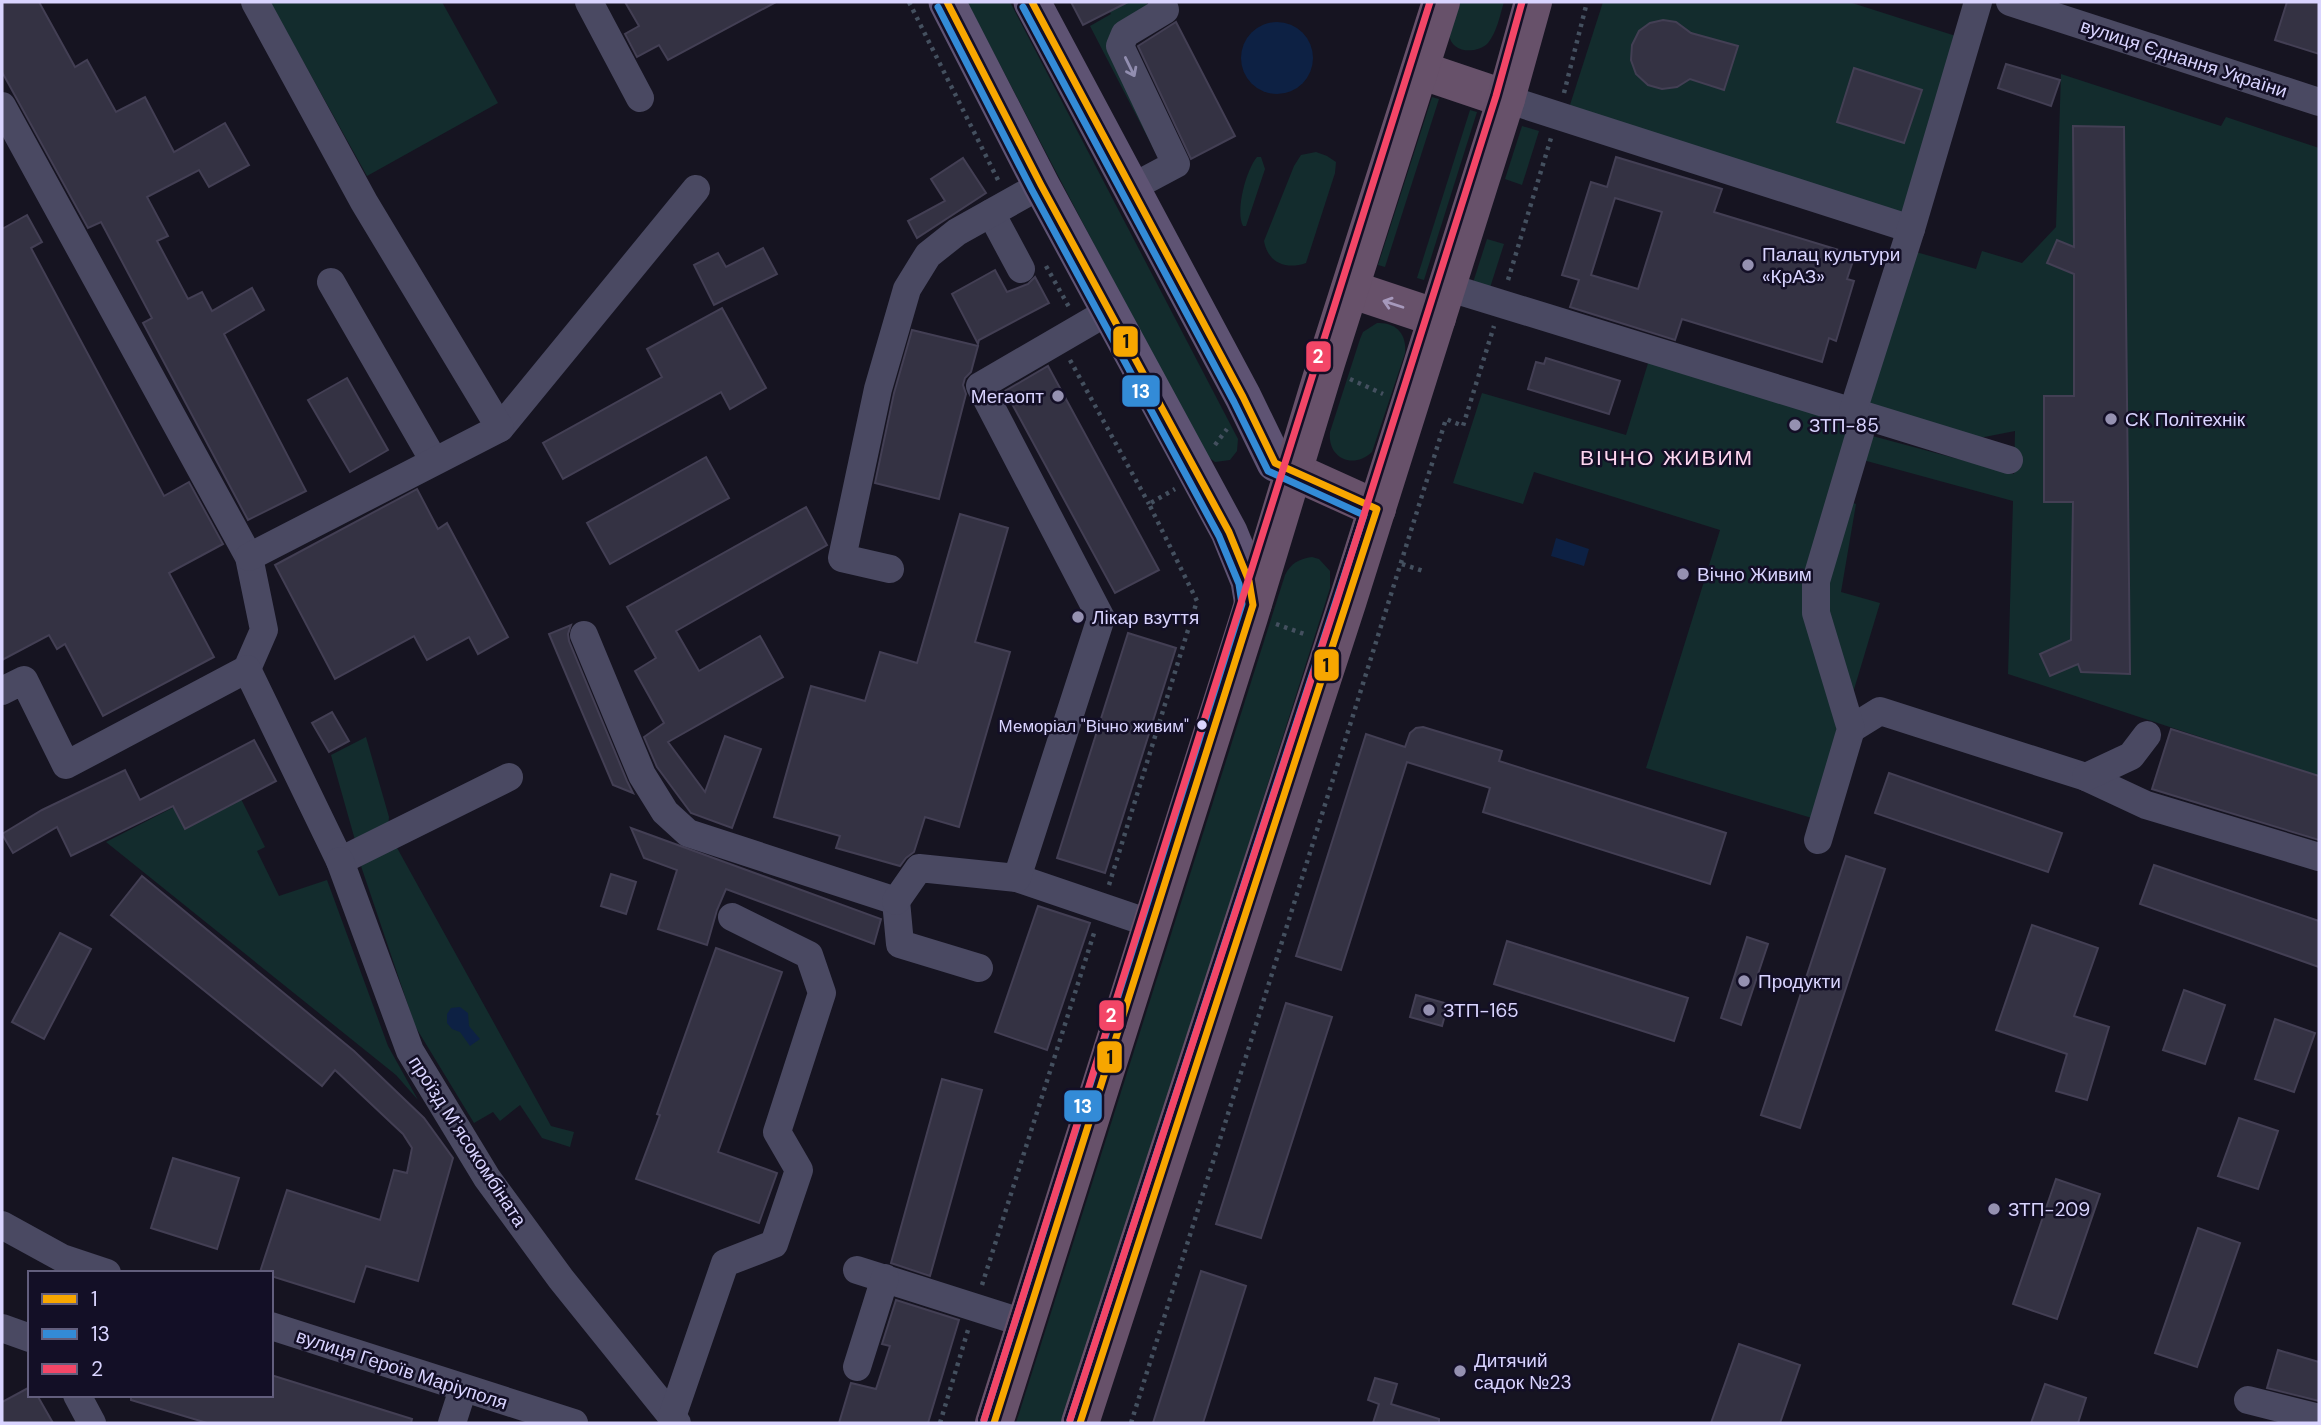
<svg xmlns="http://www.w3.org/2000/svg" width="2321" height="1425" font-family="'DM Sans',sans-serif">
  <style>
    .green { fill: #132c2d }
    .water { fill: #0d2144 }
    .building { fill: #343243; stroke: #433f54; stroke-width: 2; fill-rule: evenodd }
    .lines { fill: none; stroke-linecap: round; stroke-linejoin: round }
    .path { stroke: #44505f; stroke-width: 4.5; stroke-dasharray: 3.5 5; stroke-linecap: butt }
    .minor { stroke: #4a4962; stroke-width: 28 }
    .major { stroke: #5e5373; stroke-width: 37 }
    .highway { stroke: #67516a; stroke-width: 38 }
    .bus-1-casing { stroke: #130f26; stroke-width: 12 }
    .bus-2-casing { stroke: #130f26; stroke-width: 12 }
    .bus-3-casing { stroke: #130f26; stroke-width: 12 }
    .bus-1 { stroke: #f7a600; stroke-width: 7 }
    .bus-2 { stroke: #338bd7; stroke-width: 7 }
    .bus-3 { stroke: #f34667; stroke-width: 7 }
    .oneway { stroke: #928eb0 }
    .oneway2 { stroke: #a699bc }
    .poi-dot { fill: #9591b1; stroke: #130f26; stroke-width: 2.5 }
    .bus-dot { fill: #d9d4ff; stroke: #130f26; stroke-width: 2.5 }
    .labels { text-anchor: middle; stroke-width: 5; stroke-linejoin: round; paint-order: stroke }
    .bus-label { font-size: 17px; fill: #d9d4ff; stroke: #130f26; text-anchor: end }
    .street-label { font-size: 19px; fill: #d9d4ff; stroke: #130f26 }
    .poi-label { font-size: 19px; fill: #d9d4ff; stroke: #130f26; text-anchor: start }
    .neighbourhood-label { font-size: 21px; letter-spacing: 2px; fill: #ffd6f0; stroke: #130f26 }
    .line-badge { stroke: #130f26; stroke-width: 2.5 }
    .badge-label { font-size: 19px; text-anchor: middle; font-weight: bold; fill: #fff }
    .pale-badge-label { font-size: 19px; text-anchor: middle; font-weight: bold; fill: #111 }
  </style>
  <rect width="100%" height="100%" fill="#161421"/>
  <g class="green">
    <polygon points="270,2 442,2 498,103 367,176"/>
    <polygon points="967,2 1010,2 1238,439 1237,451 1230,460 1215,462 1204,454"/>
    <polygon points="1105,2 1146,2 1150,10 1120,25 1162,165 1090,26 1111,14"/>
    <path d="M1456 2H1504C1500 15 1497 32 1488 43 1477 54 1451 54 1449 34 1448 25 1454 11 1456 2Z"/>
    <polygon points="1603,2 1849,2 1959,37 1902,215 1569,108"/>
    <polygon points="2061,74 2221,126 2226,117 2319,148 2319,776 2008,674 2013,501 1863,460 1865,434 2014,474 2015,431 1969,440 1868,408 1916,252 1976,269 1982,251 2022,263 2056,227"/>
    <polygon points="1432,97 1439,99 1385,267 1378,265"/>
    <polygon points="1470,110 1477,112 1424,280 1417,278"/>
    <polygon points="1522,126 1539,131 1522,185 1505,179"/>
    <path d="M1316 152 1327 156 1336 162 1335 173 1306 263C1286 270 1268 263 1264 241L1294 166 1301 155Z"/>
    <path d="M1257 157H1261L1265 169 1246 226H1243C1235 211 1246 170 1257 157Z"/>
    <polygon points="1487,239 1504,244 1487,297 1470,292"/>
    <path d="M1377 323C1396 322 1407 334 1405 353L1372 452C1353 470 1327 458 1330 432L1360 339 1363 332Z"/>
    <polygon points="1649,360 1853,421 1831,496 1856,504 1841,592 1880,603 1815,819 1646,768 1720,530 1534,472 1523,504 1453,483 1482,393 1626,435"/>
    <path d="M1312 557 1319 559 1330 571V588L1065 1423H1016L1285 575C1291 563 1299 559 1312 557Z"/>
    <polygon points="366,737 389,817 388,829 355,840 331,755"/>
    <polygon points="241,799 265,847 257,851 279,896 327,880 388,1046 418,1100 396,1075 106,842 174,807 185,829"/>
    <polygon points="396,846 551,1126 574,1132 570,1147 542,1138 520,1105 500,1121 493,1112 474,1123 415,1026 361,866"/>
  </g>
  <g class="water">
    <circle cx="1277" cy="58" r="36"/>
    <polygon points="1556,538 1589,549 1584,566 1551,556"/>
    <polygon points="460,1007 468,1013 469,1026 480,1039 470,1046 460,1032 452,1029 447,1023 447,1014 451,1008"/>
  </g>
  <g class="building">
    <polygon points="2,2 39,2 75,67 87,60 116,112 145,97 174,152 225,123 249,165 209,187 199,170 147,197 168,236 157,241 188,299 202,292 212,311 252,288 264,310 224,334 306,491 248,520 143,323 152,318 101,222 88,228 2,72"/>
    <polygon points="625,2 776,2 668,60 659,45 637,57 625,34 639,26"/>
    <polygon points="1071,2 1128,2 1083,25"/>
    <polygon points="2287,2 2319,2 2319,54 2275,40"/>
    <polygon points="1663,20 1676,22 1691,33 1738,46 1724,90 1690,79 1677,87 1662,89 1648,85 1636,74 1631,60 1632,45 1639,31 1650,23"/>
    <polygon points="1176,22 1235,136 1191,159 1138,46"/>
    <polygon points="2006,64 2060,80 2051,106 1998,88"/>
    <polygon points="1854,68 1922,90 1904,143 1837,122"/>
    <polygon points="2073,126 2124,127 2130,674 2081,672 2078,664 2050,676 2040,654 2071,640 2073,502 2044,502 2044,396 2074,396 2074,274 2047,263 2057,240 2074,247"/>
    <path d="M1616 157 1722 189 1714 212 1855 255 1847 279 1854 281 1836 341 1829 338 1822 362 1682 319 1675 340 1570 307 1579 280 1562 275 1591 182 1607 187ZM1615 198 1662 212 1638 289 1591 275Z"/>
    <polygon points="963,158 986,193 917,238 908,221 945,201 931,179"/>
    <polygon points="27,215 42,242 31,248 164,496 189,482 223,544 169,573 214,657 103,716 65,644 57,649 49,635 2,660 2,229"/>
    <polygon points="763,248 777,274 714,305 694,265 718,253 726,267"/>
    <polygon points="995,270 1007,292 1028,284 1035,277 1049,303 979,340 978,344 952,294"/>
    <polygon points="722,308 766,388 730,409 721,392 563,479 543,443 662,377 647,349"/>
    <polygon points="912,330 978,346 971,372 965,378 963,385 966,394 939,499 875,483 894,393"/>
    <polygon points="1546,358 1620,381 1609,414 1528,389 1536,362 1544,364"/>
    <polygon points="1048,366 1159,570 1115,593 1005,391"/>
    <polygon points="347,378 388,450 350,472 308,400"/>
    <polygon points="706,457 729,498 610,564 587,523"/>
    <polygon points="417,489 438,529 447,523 508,637 478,654 469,637 427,660 414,636 335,679 275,565"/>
    <polygon points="806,507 827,545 676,631 699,671 760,636 783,677 668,742 705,792 725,736 761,749 732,828 691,813 657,767 644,737 664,723 635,671 656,658 627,607"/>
    <polygon points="960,514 1008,528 975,642 1010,652 959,827 925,817 914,852 906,858 900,866 836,848 840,836 774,817 811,686 865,701 880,652 917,663"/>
    <polygon points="571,625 568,634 569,641 627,781 633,793 613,785 549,634"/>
    <polygon points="1128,633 1176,648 1105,873 1057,858"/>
    <polygon points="332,712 349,741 329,752 312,723"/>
    <polygon points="1423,727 1502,751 1499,761 1726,833 1710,884 1483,812 1490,788 1407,762 1341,970 1296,956 1366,734 1405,747 1410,733 1416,728"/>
    <polygon points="2171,729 2319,776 2319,840 2152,789"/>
    <polygon points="254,740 276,781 185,829 173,806 71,856 57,827 13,853 2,834 42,810 125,770 140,800"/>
    <polygon points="1889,773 2062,833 2048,872 1875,813"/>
    <polygon points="631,828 881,919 874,944 726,889 717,910 707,945 658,929 677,870 644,858"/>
    <polygon points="1846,856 1885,869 1800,1128 1761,1115"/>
    <polygon points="2154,865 2319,921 2319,967 2140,904"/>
    <polygon points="611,874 636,882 626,914 601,906"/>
    <polygon points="142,876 354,1051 424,1118 453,1158 418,1281 366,1266 354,1302 271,1276 271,1273 260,1272 287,1190 380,1220 394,1170 407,1173 412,1148 403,1134 335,1070 322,1086 111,915"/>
    <polygon points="1038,906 1090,923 1047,1050 995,1032"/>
    <polygon points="2032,925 2098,948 2074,1016 2109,1027 2087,1100 2056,1091 2067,1054 1996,1030"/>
    <polygon points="60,933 91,949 44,1039 12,1022"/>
    <polygon points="1747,937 1768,944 1741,1025 1721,1018"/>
    <polygon points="1507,941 1688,998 1674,1041 1494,984"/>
    <polygon points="716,948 782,972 718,1152 777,1173 759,1223 636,1179 660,1115 657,1114"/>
    <polygon points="2184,990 2225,1005 2205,1064 2163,1050"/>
    <polygon points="1416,995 1448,1004 1442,1026 1410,1017"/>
    <polygon points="1286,1003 1332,1017 1261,1238 1216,1224"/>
    <polygon points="2275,1019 2315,1033 2294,1092 2255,1079"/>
    <polygon points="942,1079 982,1090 930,1276 891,1263"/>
    <polygon points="2239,1118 2278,1131 2258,1189 2218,1176"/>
    <polygon points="173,1158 239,1178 217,1249 151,1228"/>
    <polygon points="2056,1179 2100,1194 2057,1319 2013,1304"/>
    <polygon points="2198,1228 2240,1243 2197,1367 2155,1353"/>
    <polygon points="1201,1271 1246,1286 1203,1423 1153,1423"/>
    <polygon points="896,1300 959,1320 928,1423 839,1423 851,1383 876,1389 890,1346 882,1344"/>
    <polygon points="1739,1344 1800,1365 1780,1423 1711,1423"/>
    <polygon points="2278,1350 2319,1362 2319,1401 2267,1388"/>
    <polygon points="271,1375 412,1419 411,1423 207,1423 131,1400 131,1395 271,1395"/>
    <polygon points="1375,1378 1397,1384 1391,1404 1439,1419 1439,1423 1373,1423 1379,1404 1368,1400"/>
    <polygon points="2045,1384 2086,1398 2078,1423 2031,1423"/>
    <polygon points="30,1387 30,1395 37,1395 53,1423 2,1423 2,1402"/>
  </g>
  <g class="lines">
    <g class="path">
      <polyline points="909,2 999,182"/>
      <polyline points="1564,93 1587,2"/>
      <polyline points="1046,266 1069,307"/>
      <polyline points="1508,280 1551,138"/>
      <polyline points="1070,360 1149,504"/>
      <polyline points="1350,379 1383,394"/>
      <polyline points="1215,445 1227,429"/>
      <polyline points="1402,564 1426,572"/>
      <polyline points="1276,624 1307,635"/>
      <polyline points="1109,885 1197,601 1149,504 1175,489"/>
      <polyline points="982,1285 1095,930"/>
      <polyline points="940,1423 968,1330"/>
      <polyline points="1131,1423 1446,419 1463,426 1494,326"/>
    </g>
    <g class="minor">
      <polyline points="589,2 640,98"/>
      <polyline points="2010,2 2319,102"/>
      <polyline points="1506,99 1911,229"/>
      <polyline points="2,106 249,557 264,630 247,669"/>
      <polyline points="1131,188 1176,164 1120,46 1125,34 1165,10 1162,2"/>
      <polyline points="991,213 1021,269"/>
      <polyline points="331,282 434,461"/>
      <polyline points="1447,287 2009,460"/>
      <polyline points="500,428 696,189"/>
      <polyline points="249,557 500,428 364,202 255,2"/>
      <polyline points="890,569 842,558 878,389 907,289 928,255 957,232 1041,185"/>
      <polyline points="584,635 642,775 665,812 688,833 896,901 900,944 979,968"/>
      <polyline points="2,691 24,680 66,765 247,669 340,861 509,777"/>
      <polyline points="1851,729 1880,711 2086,777 2146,805 2319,857"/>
      <polyline points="2086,777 2131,756 2147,735"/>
      <polyline points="1818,840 1851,729 1816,613 1816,581 1860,433 1853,411 1911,229 1978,2"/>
      <polyline points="340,861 410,1051 487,1178 561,1279 677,1423"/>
      <polyline points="1017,878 1152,924"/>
      <polyline points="896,901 919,868 1017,878 1101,618 980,386 1109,311"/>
      <polyline points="2,1225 62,1258 107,1273"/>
      <polyline points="857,1270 1024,1323"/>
      <polyline points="271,1326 574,1423"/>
      <polyline points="2,1328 30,1338"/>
      <polyline points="857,1367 885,1278"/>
      <polyline points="77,1395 92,1423"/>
      <polyline points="2248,1400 2319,1418"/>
      <polyline points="672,1417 725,1263 774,1244 799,1170 777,1132 822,993 809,955 732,917"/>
      <polyline points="452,1423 463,1389"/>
    </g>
    <g class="major">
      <polyline points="947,2 1041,185 1229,532 1249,581 1253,605"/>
      <polyline points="1032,2 1243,397 1275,463 1293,471"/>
    </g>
    <g class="highway">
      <polyline points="1420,70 1506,99"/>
      <polyline points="1350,289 1437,318"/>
      <polyline points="1293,471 1377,509"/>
      <polyline points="994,1423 1249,617 1326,363 1441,2"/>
      <polyline points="1080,1423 1347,603 1506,99 1533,2"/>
    </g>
    <defs>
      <g id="bus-1">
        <polyline points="947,2 1041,185 1229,532 1249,581 1253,605 994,1423"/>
        <polyline points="1032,2 1243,397 1275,463 1377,509 1080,1423"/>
      </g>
      <g id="bus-2">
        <polyline points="938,7 1032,190 1219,536 1239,584 1242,604 984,1420"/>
        <polyline points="1023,7 1234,402 1268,471 1364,515 1070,1420"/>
      </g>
      <g id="bus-3">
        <polyline points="984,1420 1430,2"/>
        <polyline points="1070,1420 1337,600 1496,96 1522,2"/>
      </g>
    </defs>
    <use href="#bus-1" class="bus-1-casing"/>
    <use href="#bus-2" class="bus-2-casing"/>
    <use href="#bus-3" class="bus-3-casing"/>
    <use href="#bus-1" class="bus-1"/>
    <use href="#bus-2" class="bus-2"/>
    <use href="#bus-3" class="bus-3"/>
  </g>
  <defs><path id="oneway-shaft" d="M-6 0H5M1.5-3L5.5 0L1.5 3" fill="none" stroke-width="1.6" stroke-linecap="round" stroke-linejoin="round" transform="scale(1.75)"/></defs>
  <use class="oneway" href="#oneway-shaft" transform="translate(1130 67) rotate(64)"/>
  <use class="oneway2" href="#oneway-shaft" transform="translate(1393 304) rotate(-162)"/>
  <g class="poi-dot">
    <circle cx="1748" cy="265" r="7"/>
    <circle cx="1058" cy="396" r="7"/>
    <circle cx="2111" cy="419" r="7"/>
    <circle cx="1795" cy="425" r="7"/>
    <circle cx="1683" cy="574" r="7"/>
    <circle cx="1078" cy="617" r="7"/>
    <circle cx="1744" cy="981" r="7"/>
    <circle cx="1429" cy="1010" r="7"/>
    <circle cx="1994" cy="1209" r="7"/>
    <circle cx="1460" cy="1371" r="7"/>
  </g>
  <circle class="bus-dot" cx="1202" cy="725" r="6"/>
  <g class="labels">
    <g class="bus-label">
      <text x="1189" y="732">Меморіал "Вічно живим"</text>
    </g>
    <g class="street-label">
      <text transform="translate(2184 58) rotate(18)" y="7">вулиця Єднання України</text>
      <text transform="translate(468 1141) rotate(57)" y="7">проїзд Мʼясокомбіната</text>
      <text transform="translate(402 1369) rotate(18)" y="7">вулиця Героїв Маріуполя</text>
    </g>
    <g class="poi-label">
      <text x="1762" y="261">Палац культури<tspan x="1762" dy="22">«КрАЗ»</tspan></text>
      <text x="1044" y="403" text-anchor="end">Мегаопт</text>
      <text x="2125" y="426">СК Політехнік</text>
      <text x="1809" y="432">ЗТП-85</text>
      <text x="1697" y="581">Вічно Живим</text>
      <text x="1092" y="624">Лікар взуття</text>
      <text x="1758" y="988">Продукти</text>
      <text x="1443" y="1017">ЗТП-165</text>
      <text x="2008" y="1216">ЗТП-209</text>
      <text x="1474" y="1367">Дитячий<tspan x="1474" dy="22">садок №23</tspan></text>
    </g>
    <g class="neighbourhood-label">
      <text x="1667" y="465">ВІЧНО ЖИВИМ</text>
    </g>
  </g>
  <g class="line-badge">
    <rect x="1112" y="325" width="27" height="33" rx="7" fill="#f7a600"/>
    <rect x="1305" y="340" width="27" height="33" rx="7" fill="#f34667"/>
    <rect x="1121" y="374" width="40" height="34" rx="7" fill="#338bd7"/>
    <rect x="1313" y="648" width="27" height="34" rx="7" fill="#f7a600"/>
    <rect x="1098" y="999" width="27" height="33" rx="7" fill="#f34667"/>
    <rect x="1096" y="1040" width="27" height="34" rx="7" fill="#f7a600"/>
    <rect x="1063" y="1089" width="40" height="34" rx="7" fill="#338bd7"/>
  </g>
  <g class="badge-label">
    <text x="1318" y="363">2</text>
    <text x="1141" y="398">13</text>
    <text x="1111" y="1022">2</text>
    <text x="1083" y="1113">13</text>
  </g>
  <g class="pale-badge-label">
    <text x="1126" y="348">1</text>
    <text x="1326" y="672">1</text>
    <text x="1110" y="1064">1</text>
  </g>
  <rect width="2321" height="1425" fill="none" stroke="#d9d4ff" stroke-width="7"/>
  <rect x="28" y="1271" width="245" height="126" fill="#130f26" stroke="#625e7d" stroke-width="2"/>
  <rect x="42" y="1294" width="35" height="10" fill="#f7a600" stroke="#625e7d" stroke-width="2"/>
  <text x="91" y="1306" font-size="21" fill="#d9d4ff">1</text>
  <rect x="42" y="1329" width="35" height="10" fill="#338bd7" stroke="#625e7d" stroke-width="2"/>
  <text x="91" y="1341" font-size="21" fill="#d9d4ff">13</text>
  <rect x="42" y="1364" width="35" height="10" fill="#f34667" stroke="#625e7d" stroke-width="2"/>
  <text x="91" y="1376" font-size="21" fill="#d9d4ff">2</text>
</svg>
